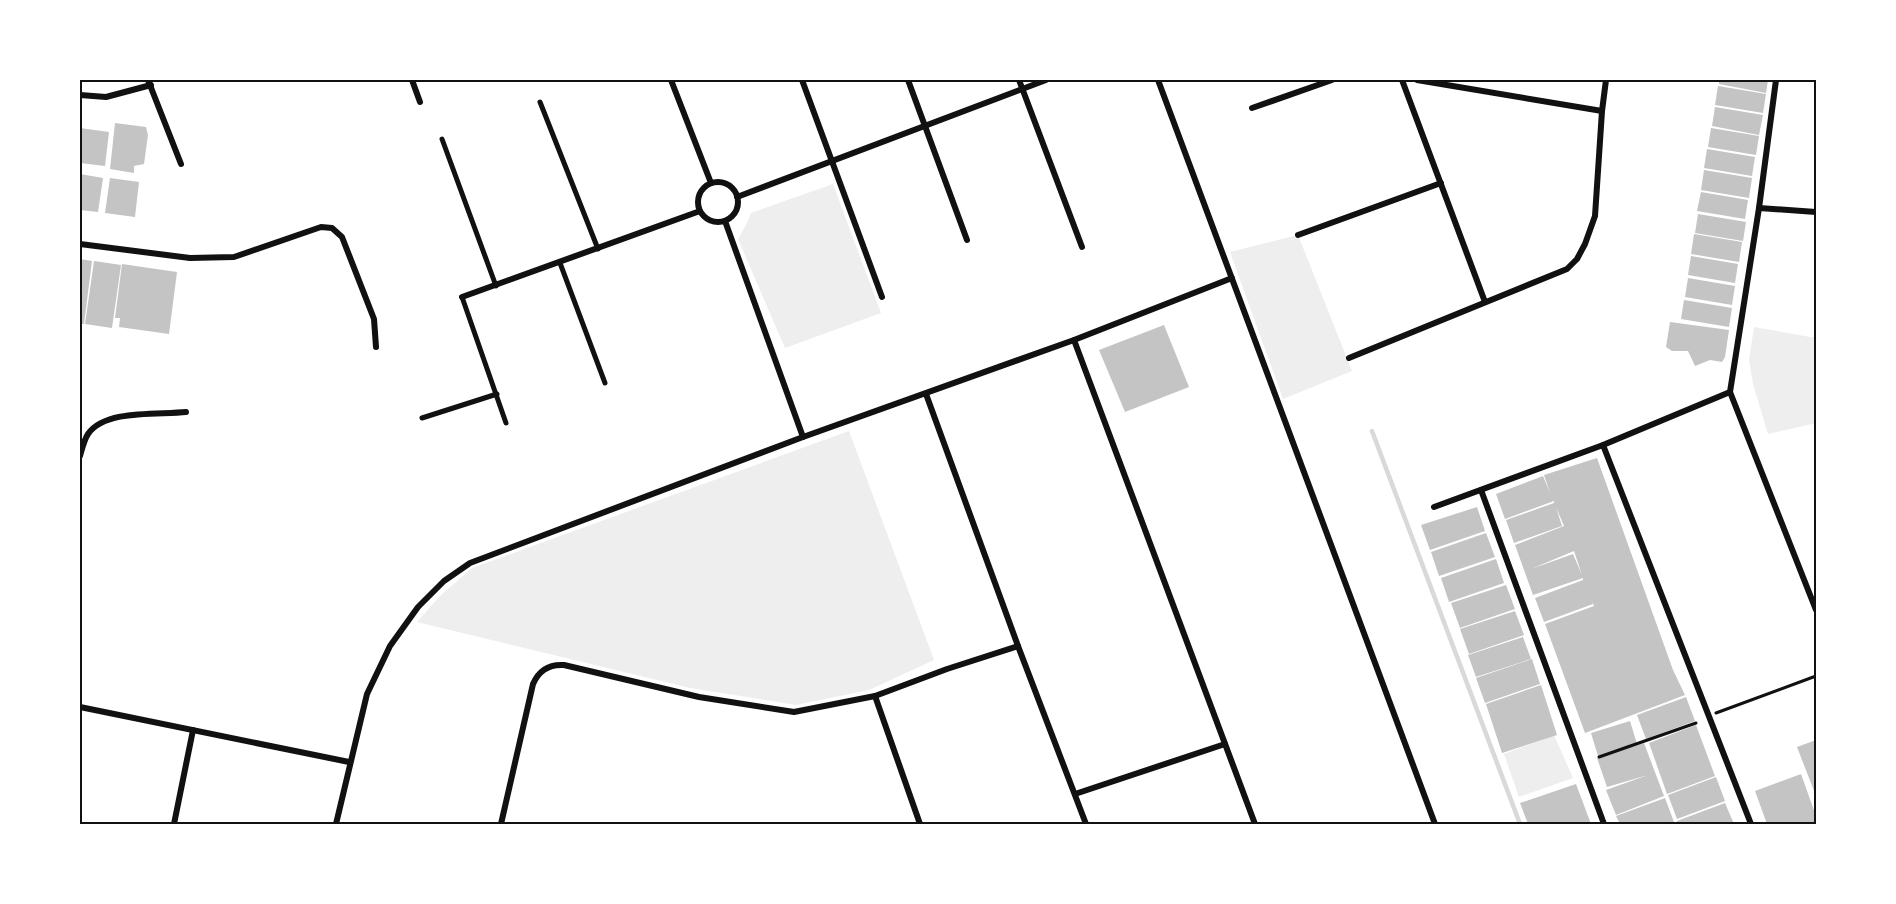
<svg xmlns="http://www.w3.org/2000/svg" width="1896" height="904" font-family="Ubuntu,sans-serif">
  <style>
    .green { fill: #eee }
    .lines { fill: none; stroke-linecap: round; stroke-linejoin: round }
    .stream { stroke: #d9d9d9; stroke-width: 4.5 }
    .building { fill: #c4c4c4; fill-rule: evenodd }
    .path { stroke: #111; stroke-width: 3 }
    .pedestrian { stroke: #111; stroke-width: 5 }
    .minor { stroke: #111; stroke-width: 6 }
    .neatline { fill: none; stroke: #111; stroke-width: 2 }
  </style>
  <rect width="100%" height="100%" fill="#fff"/>
  <g class="green">
    <polygon points="833,184 881,313 785,348 738,239 747,223 751,213"/>
    <polygon points="1298,235 1352,371 1283,399 1230,252"/>
    <polygon points="1754,327 1816,338 1816,423 1768,434 1753,384 1749,360"/>
    <polygon points="849,431 934,660 869,690 796,705 690,688 417,622 441,595 472,568"/>
    <polygon points="1554,735 1573,778 1519,797 1504,754"/>
  </g>
  <g class="lines">
    <polyline class="stream" points="1372,431 1520,824"/>
  </g>
  <g class="building">
    <polygon points="1719,80 1768,80 1766,93 1719,84"/>
    <polygon points="1718,86 1766,94 1763,113 1715,105"/>
    <polygon points="1715,107 1763,115 1759,135 1712,126"/>
    <polygon points="115,123 146,127 148,135 144,164 134,166 134,173 110,169"/>
    <polygon points="80,128 109,132 105,166 80,163"/>
    <polygon points="1711,128 1759,136 1756,155 1708,147"/>
    <polygon points="1707,149 1755,157 1752,176 1704,168"/>
    <polygon points="1704,170 1752,178 1749,198 1701,190"/>
    <polygon points="80,174 103,178 98,212 80,210"/>
    <polygon points="110,178 139,182 135,217 105,213"/>
    <polygon points="1701,192 1748,200 1745,219 1697,211"/>
    <polygon points="1698,214 1746,222 1743,241 1695,233"/>
    <polygon points="1694,234 1742,242 1739,262 1691,254"/>
    <polygon points="1691,256 1738,264 1735,283 1688,275"/>
    <polygon points="80,259 92,261 84,324 80,324"/>
    <polygon points="94,261 121,265 112,328 85,324"/>
    <polygon points="122,264 177,272 169,334 119,327 120,318 115,318"/>
    <polygon points="1688,278 1735,286 1732,305 1685,297"/>
    <polygon points="1684,300 1732,308 1729,327 1681,319"/>
    <polygon points="1670,322 1729,330 1725,357 1722,362 1710,360 1695,366 1688,351 1672,351 1666,347"/>
    <polygon points="1164,325 1189,387 1125,412 1099,350"/>
    <path d="M1597 458 1673 670 1685 695 1585 733 1545 624 1594 606 1590 596 1593 604 1544 622 1535 598 1583 580V578L1533 595 1515 545 1564 526 1556 507 1562 526 1514 543 1506 520 1554 503V501L1505 519 1496 494 1543 476 1550 493 1544 475ZM1574 551 1582 575 1573 554 1531 569Z"/>
    <polygon points="1477,507 1485,531 1430,550 1421,525"/>
    <polygon points="1486,533 1495,557 1439,576 1431,552"/>
    <polygon points="1496,559 1504,583 1449,602 1441,578"/>
    <polygon points="1506,585 1515,609 1460,628 1451,603"/>
    <polygon points="1515,611 1524,635 1469,654 1460,629"/>
    <polygon points="1523,637 1531,659 1476,677 1468,655"/>
    <polygon points="1532,659 1540,684 1485,703 1476,678"/>
    <polygon points="1541,685 1557,735 1502,753 1486,704"/>
    <polygon points="1686,697 1695,721 1646,739 1637,715"/>
    <polygon points="1630,721 1637,744 1598,756 1591,733"/>
    <polygon points="1696,725 1715,776 1667,794 1649,743"/>
    <polygon points="1816,740 1816,796 1797,747"/>
    <polygon points="1644,743 1664,796 1616,815 1606,790 1648,775 1607,787 1597,758"/>
    <polygon points="1801,774 1816,816 1816,824 1767,824 1755,791"/>
    <polygon points="1716,777 1725,801 1677,819 1668,795"/>
    <polygon points="1576,784 1591,824 1528,824 1520,803"/>
    <polygon points="1665,798 1674,822 1667,824 1620,824 1616,816"/>
    <polygon points="1725,803 1734,824 1678,824 1677,821"/>
  </g>
  <g class="lines">
    <g class="path">
      <polyline points="1716,713 1816,676"/>
      <polyline points="1599,757 1696,723"/>
    </g>
    <g class="pedestrian">
      <polyline points="540,102 598,249"/>
      <polyline points="442,139 496,286"/>
      <polyline points="560,263 605,383"/>
      <polyline points="462,297 506,423"/>
      <polyline points="422,418 497,394"/>
    </g>
    <g class="minor">
      <polyline points="148,80 181,164"/>
      <polyline points="412,80 420,102"/>
      <polyline points="671,80 711,183"/>
      <polyline points="802,80 882,297"/>
      <polyline points="908,80 967,240"/>
      <polyline points="1019,80 1082,247"/>
      <polyline points="1158,80 1435,824"/>
      <polyline points="1402,80 1485,302"/>
      <polyline points="1417,80 1602,111"/>
      <polyline points="1776,80 1759,208 1730,392 1816,610"/>
      <polyline points="80,95 106,97 151,85"/>
      <polyline points="1252,108 1332,80"/>
      <circle cx="718" cy="202" r="20"/>
      <polyline points="737,197 1046,80"/>
      <polyline points="1759,208 1816,212"/>
      <polyline points="725,221 803,437"/>
      <polyline points="1298,235 1441,183"/>
      <polyline points="80,244 190,258 234,257 321,227 332,228 342,237 374,319 376,347"/>
      <polyline points="462,297 700,211"/>
      <polyline points="1074,340 1255,824"/>
      <polyline points="1349,358 1567,269 1577,259 1585,244 1595,216 1602,111 1606,80"/>
      <polyline points="926,394 1018,646 1086,824"/>
      <polyline points="1603,445 1751,824"/>
      <path d="M80 456C82 449 84 440 88 434 105 409 159 415 186 412"/>
      <polyline points="1481,490 1604,824"/>
      <polyline points="1434,507 1603,445 1730,392"/>
      <polyline points="875,696 920,824"/>
      <polyline points="80,707 349,762"/>
      <polyline points="1075,794 1225,744"/>
      <polyline points="174,824 193,730"/>
      <polyline points="336,824 367,694 390,646 418,607 444,581 470,563 803,437 1074,340 1232,278"/>
      <path d="M501 824 533 684C539 670 549 664 564 665L699 697 794 712 875 696 947 669 1018 646"/>
    </g>
  </g>
  <rect width="1896" height="904" fill="none" stroke="#ffffff" stroke-width="162"/>
  <rect x="81" y="81" width="1734" height="742" class="neatline"/>
</svg>
